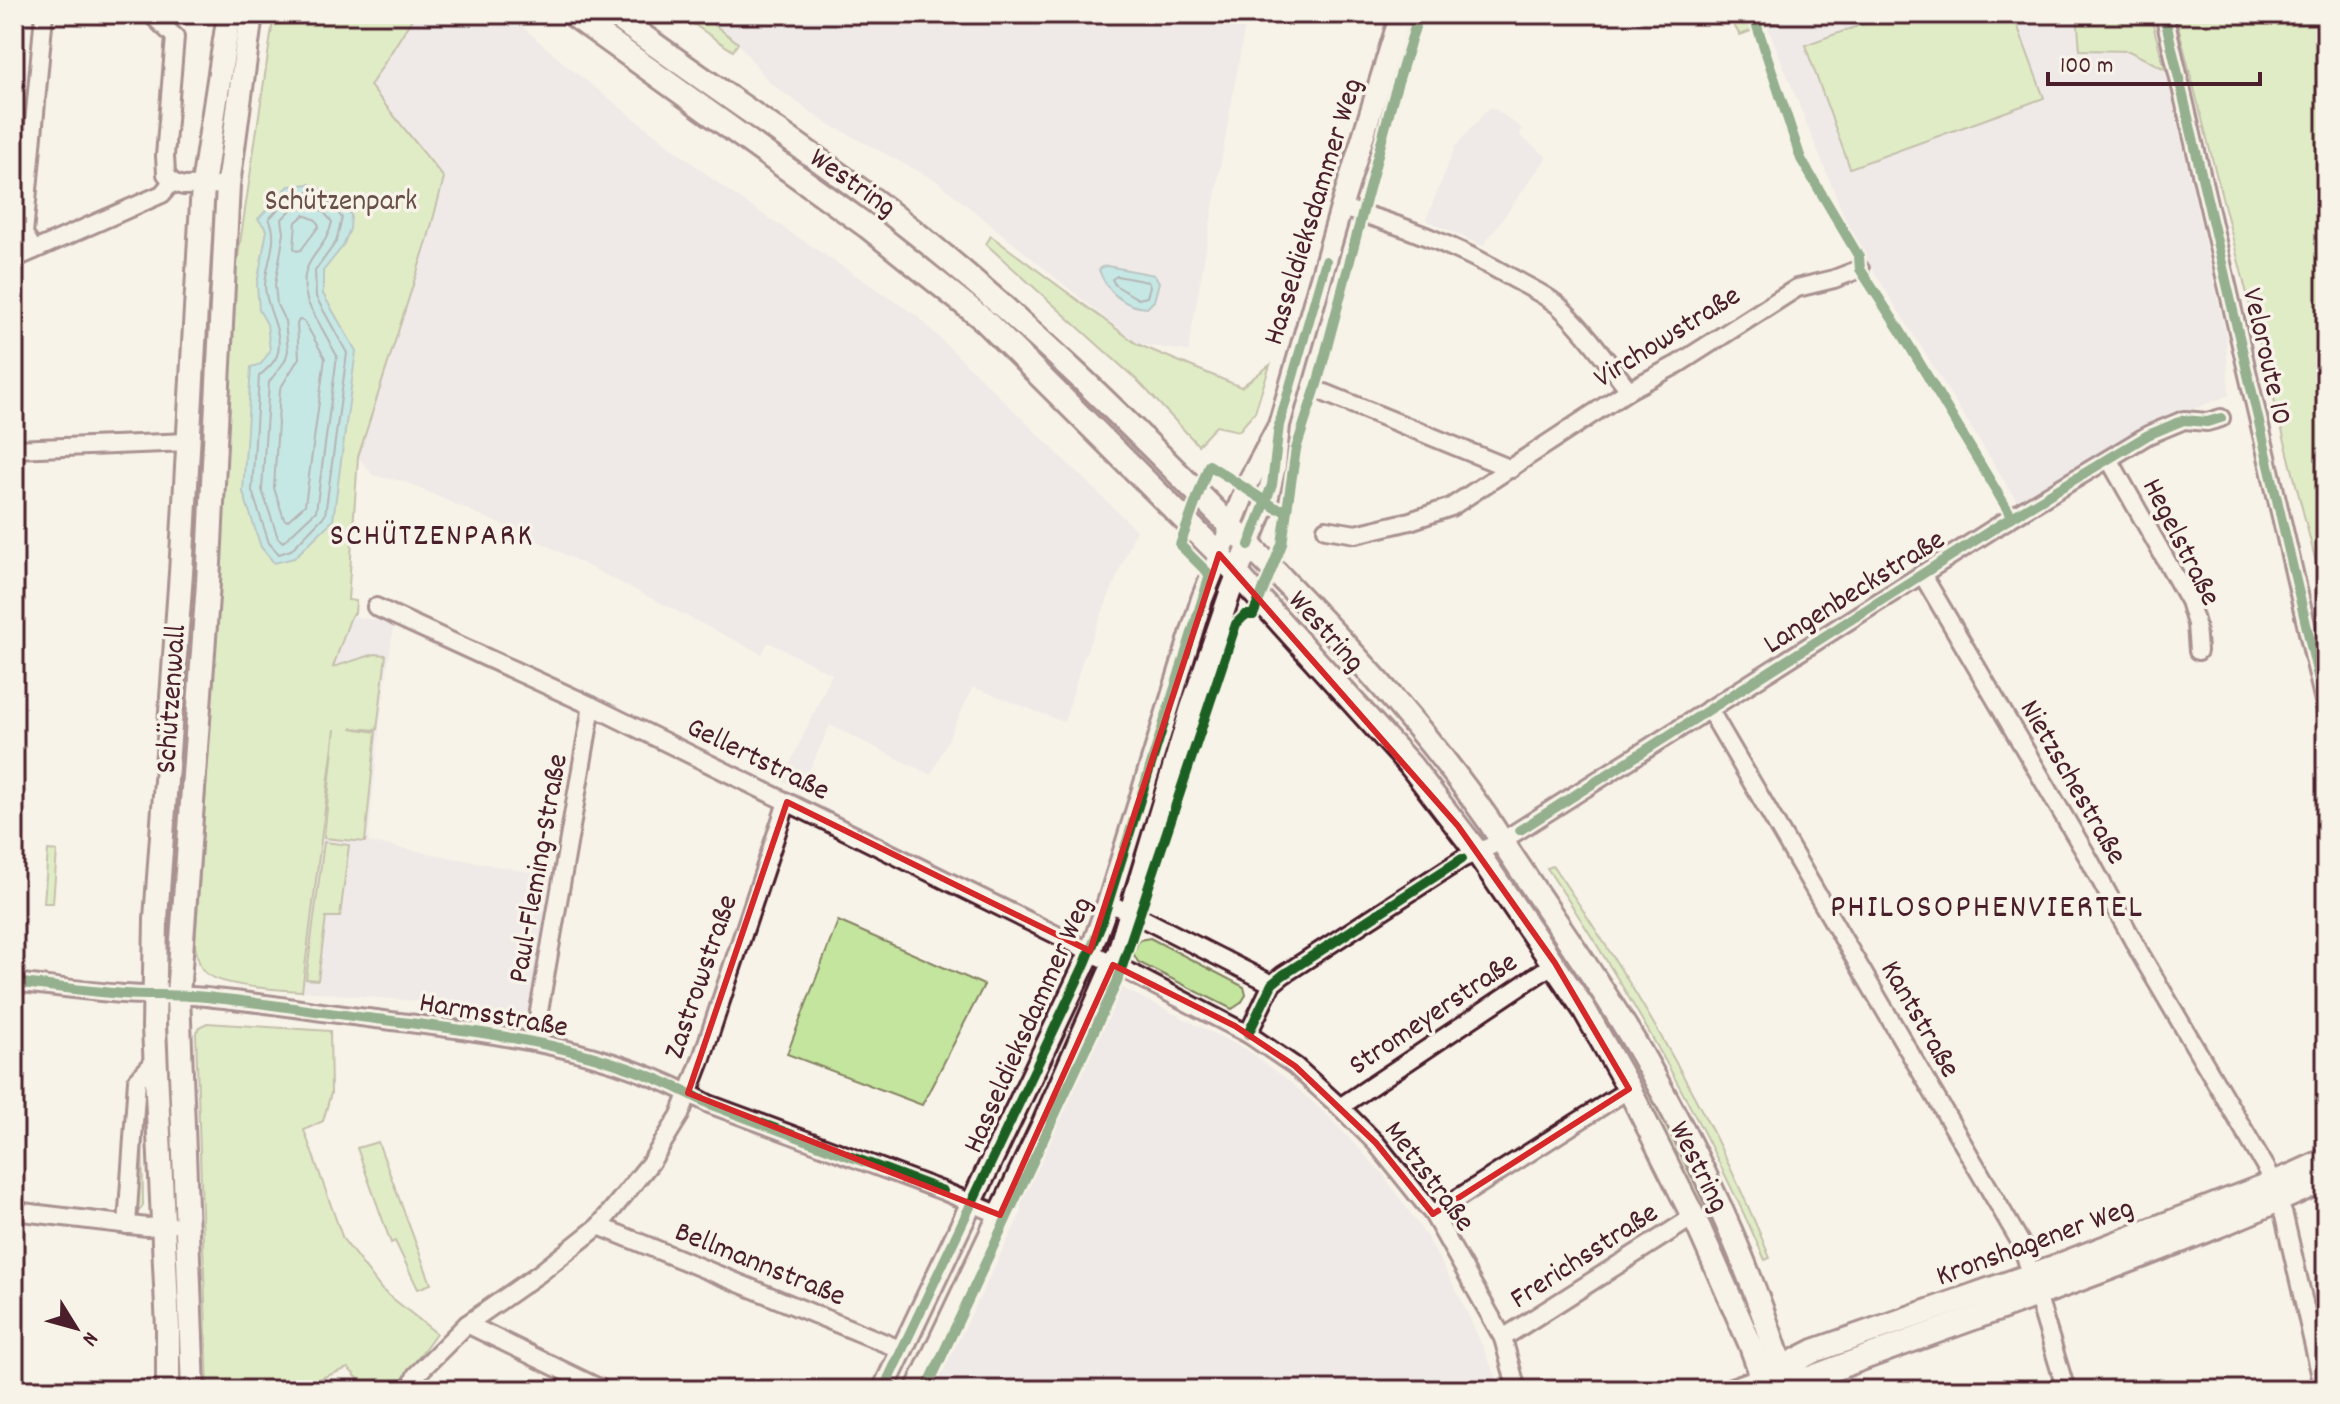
<svg xmlns="http://www.w3.org/2000/svg" width="2340" height="1404" font-family="Dekko,sans-serif">
  <style>
    .built { fill: #e4e0e7 }
    .green { fill: #c3e59e; stroke: #868264; stroke-width: 2 }
    .water { fill: #8adbe2; stroke: #709099; stroke-width: 2 }
    .lines { fill: none; stroke-linecap: round; stroke-linejoin: round }
    .shore { stroke: #646a74; stroke-width: 2 }
    .minor-casing { stroke: #4a1f2b; stroke-width: 22 }
    .tertiary-casing { stroke: #4a1f2b; stroke-width: 26 }
    .secondary-casing { stroke: #4a1f2b; stroke-width: 28 }
    .minor { stroke: #f7f3e8; stroke-width: 16 }
    .tertiary { stroke: #f7f3e8; stroke-width: 20 }
    .secondary { stroke: #f7f3e8; stroke-width: 22 }
    .cycleway-casing { stroke: #f7f3e8; stroke-width: 15 }
    .cycleway { stroke: #1b5e20; stroke-width: 10 }
    .marked { fill: none; stroke: #d62828; stroke-width: 6; stroke-linejoin: round }
    .labels { text-anchor: middle; stroke-width: 7; stroke-linejoin: round; paint-order: stroke }
    .street-label { font-size: 30px; fill: #4a1f2b; stroke: #f7f3e8 }
    .park-label { font-size: 30px; fill: #685048; stroke: #f7f3e8 }
    .neighbourhood-label { font-size: 32px; letter-spacing: 2px; fill: #4a1f2b; stroke: #f7f3e8 }
    .quarter-label { font-size: 34px; letter-spacing: 2px; fill: #4a1f2b; stroke: #f7f3e8 }
  </style>
  <rect width="100%" height="100%" fill="#f7f3e8"/>
  <filter id="ink" filterUnits="userSpaceOnUse"><feTurbulence type="fractalNoise" baseFrequency=".0125" numOctaves="2"/><feDisplacementMap in="SourceGraphic" scale="16" xChannelSelector="R" yChannelSelector="G"/><feConvolveMatrix kernelMatrix="1 2 1 2 8 2 1 2 1" color-interpolation-filters="sRGB"/></filter>
  <g filter="url(#ink)">
    <g class="built">
      <polygon points="415,14 508,14 567,66 728,191 917,316 1136,530 1082,662 1064,722 973,687 931,775 830,725 801,789 782,781 832,674 768,642 762,654 532,538 403,481 374,476 358,457 428,238 444,178 370,86"/>
      <polygon points="700,14 1247,14 1188,351 1137,344 937,181 825,122 770,83 738,43"/>
      <polygon points="1798,14 2077,14 2080,50 2129,51 2165,69 2226,336 2229,395 2155,424 2020,506 1852,236 1767,25"/>
      <polygon points="1489,108 1494,108 1522,129 1520,136 1547,157 1483,246 1426,220 1455,147"/>
      <polygon points="351,616 394,623 381,715 368,842 550,876 530,1020 428,1002 302,991 335,726 332,668"/>
      <polygon points="1122,988 1247,1050 1288,1080 1327,1115 1382,1173 1427,1237 1460,1297 1502,1390 934,1390 1021,1213 1021,1198"/>
    </g>
    <g class="green">
      <path d="M274 14H415L370 86 444 178 428 238 358 457 348 600 356 601 355 613 351 616 333 667 375 654 386 655 377 730 351 728 376 732 365 842 324 838 335 729 302 991C282 990 214 987 203 970 198 964 197 953 195 946L221 572 234 284Z"/>
      <polygon points="679,14 700,14 738,43 733,51"/>
      <polygon points="1727,14 1798,14 1740,35"/>
      <polygon points="1891,14 2013,14 2044,98 1850,168 1805,45"/>
      <polygon points="2077,14 2150,14 2165,69 2129,51 2080,50"/>
      <polygon points="2175,14 2326,14 2326,565 2318,570"/>
      <polygon points="991,236 1137,344 1241,387 1270,365 1255,412 1239,431 1216,426 1198,445 1139,382 986,244"/>
      <polygon points="215,257 199,577 191,577 204,411 211,260"/>
      <polygon points="190,589 197,589 170,956 176,760"/>
      <polygon points="1206,605 1209,612 1125,890 1117,888"/>
      <polygon points="324,842 349,845 340,917 326,917 318,980 306,979"/>
      <polygon points="48,850 57,851 53,903 44,903"/>
      <polygon points="1503,865 1540,915 1645,1074 1719,1222 1746,1300 1632,1082 1498,869"/>
      <path d="M1553 866C1636 986 1715 1122 1770 1258L1765 1260C1704 1123 1631 993 1547 868Z"/>
      <polygon points="838,921 984,985 922,1105 787,1054"/>
      <polygon points="1150,938 1244,987 1246,995 1241,1003 1232,1009 1138,962 1133,953 1139,940"/>
      <polygon points="164,1022 167,1024 169,1093 178,1197 168,1210"/>
      <polygon points="207,1023 330,1031 331,1093 323,1121 304,1130 343,1239 382,1290 436,1333 395,1390 369,1390 348,1368 289,1390 208,1390 196,1033 199,1027"/>
      <polygon points="142,1093 143,1206 139,1211 133,1211"/>
      <polygon points="378,1142 431,1284 418,1289 395,1241 391,1243 357,1148"/>
    </g>
    <g class="water">
      <polygon points="310,184 335,196 351,215 350,229 343,246 323,271 323,294 356,351 333,520 294,558 274,563 261,547 243,492 251,367 261,364 270,351 267,324 259,310 257,284 267,230 258,219 289,186"/>
      <path d="M1107 266 1154 275 1159 282 1154 301 1147 308C1124 307 1107 292 1099 270L1102 267Z"/>
    </g>
    <g class="lines">
      <g class="shore">
        <path d="M309 192 330 203 342 218 336 242 315 271 316 297 347 353 325 515 291 550 279 554 269 543 252 491 259 376C266 370 276 362 278 352 283 330 265 308 265 285 266 263 280 239 269 219L292 194Z"/>
        <path d="M306 202 323 211 332 222C325 256 294 258 308 303L337 356 316 511 283 542 278 538 262 490 269 382 285 361 288 351 285 321 277 305 275 285 284 233 282 219 297 204Z"/>
        <polygon points="304,215 316,220 319,226 301,250 297,251 294,248 296,222"/>
        <polygon points="1117,276 1148,282 1150,286 1147,297 1138,299 1115,285 1112,279"/>
        <polygon points="299,320 304,321 325,358 305,505 287,521 284,519 274,488 280,389 299,358 297,324"/>
      </g>
      <defs>
        <g id="minor">
          <polyline points="151,14 175,37 165,156 166,174 172,182"/>
          <polyline points="2164,14 2326,710"/>
          <polyline points="172,182 183,186 228,185"/>
          <path d="M1341 208C1402 224 1462 249 1516 280 1532 289 1550 297 1563 310 1588 334 1608 363 1629 390"/>
          <polyline points="34,250 24,234 44,14"/>
          <polyline points="14,259 162,194 172,182"/>
          <polyline points="1325,393 1511,469"/>
          <polyline points="14,449 189,442"/>
          <polyline points="2109,459 2189,601 2196,624 2198,651"/>
          <polyline points="1326,529 1356,534 1410,521 1451,507 1629,390 1678,364 1797,288 1834,279 1860,269"/>
          <polyline points="1922,574 2089,859 2141,955 2268,1171 2284,1216 2324,1390"/>
          <polyline points="376,607 592,706 1075,944 1248,1034 1295,1066 1340,1107 1376,1143 1433,1214 1503,1338 1517,1390"/>
          <polyline points="1709,709 2022,1245 2066,1390"/>
          <polyline points="1108,903 1140,917 1272,984"/>
          <path d="M14 982C50 986 86 991 123 994 153 996 183 994 214 998 268 1003 322 1013 376 1019 492 1033 605 1046 709 1104L943 1191 1000 1215"/>
          <polyline points="1248,1034 1272,984 1283,975 1462,859 1502,841 2012,517 2148,435 2184,420 2207,422 2221,418"/>
          <polyline points="534,1040 592,706"/>
          <polyline points="1340,1107 1555,963"/>
          <polyline points="14,1211 147,1227 171,1225"/>
          <polyline points="1433,1214 1629,1089"/>
          <polyline points="127,1225 137,1080 155,1061"/>
          <polyline points="599,1226 902,1350"/>
          <polyline points="467,1324 603,1390"/>
          <polyline points="1503,1338 1693,1217"/>
          <polyline points="410,1390 416,1375 467,1324 540,1273 599,1226 651,1162 680,1115 702,1058 787,802"/>
        </g>
        <g id="tertiary">
          <polyline points="883,1390 1090,953 1108,903 1202,599 1249,481 1277,429"/>
          <polyline points="916,1390 1043,1123 1118,952 1190,711 1230,593 1268,496 1275,466 1279,425 1341,208 1401,14"/>
        </g>
        <g id="secondary">
          <polyline points="572,14 868,227 983,319 1219,554 1411,766 1477,852 1584,1009 1629,1089 1699,1228 1750,1343 1767,1390"/>
          <path d="M613 14C704 83 802 144 893 215 1022 315 1137 431 1251 547 1336 633 1420 722 1489 821 1542 905 1603 984 1651 1071 1707 1171 1756 1280 1788 1390"/>
          <polyline points="1771,1373 1814,1351 2057,1266 2293,1175 2326,1160"/>
          <polyline points="168,1390 168,1329 154,1027 156,919 181,573 203,185 229,14"/>
          <polyline points="193,1390 178,995 208,583 228,185 251,14"/>
          <path d="M1732 1390 1763 1379 1810 1378C1982 1313 2159 1256 2326 1179"/>
        </g>
      </defs>
      <use href="#minor" class="minor-casing"/>
      <use href="#tertiary" class="tertiary-casing"/>
      <use href="#secondary" class="secondary-casing"/>
      <use href="#minor" class="minor"/>
      <use href="#tertiary" class="tertiary"/>
      <use href="#secondary" class="secondary"/>
      <defs>
        <g id="cycleway">
          <polyline points="2164,14 2326,710"/>
          <polyline points="1756,23 1801,159 1859,257 1860,269 1901,332 2012,517"/>
          <polyline points="1249,545 1272,485 1279,425 1326,261"/>
          <polyline points="1520,830 2012,517 2148,435 2184,420 2207,422 2221,418"/>
          <path d="M14 982C50 986 86 991 123 994 153 996 183 994 214 998 268 1003 322 1013 376 1019 492 1033 605 1046 709 1104L943 1191"/>
          <polyline points="1248,1034 1272,984 1283,975 1462,859"/>
          <polyline points="883,1390 1084,966 1101,925 1210,575 1180,545 1209,465 1276,508 1286,510"/>
          <polyline points="926,1390 1117,982 1236,624 1245,615 1253,615 1282,544 1296,449 1318,381 1393,98 1419,14"/>
        </g>
      </defs>
      <use href="#cycleway" class="cycleway-casing"/>
      <use href="#cycleway" class="cycleway"/>
    </g>
  </g>
  <path d="M0 0H2340V1404H0ZM1219 554 1458 826 1555 963 1629 1089 1433 1214 1376 1143 1295 1066 1235 1026 1113 965 1000 1215 688 1093 787 802 1090 951Z" fill="#f7f3e8" fill-opacity=".55" fill-rule="evenodd"/>
  <path class="marked" d="M1219 554 1458 826 1555 963 1629 1089 1433 1214 1376 1143 1295 1066 1235 1026 1113 965 1000 1215 688 1093 787 802 1090 951Z"/>
  <g class="labels">
    <g class="street-label">
      <text transform="translate(854 181) rotate(35)" y="10">Westring</text>
      <text transform="translate(1311 211) rotate(-73)" y="10">Hasseldieksdammer Weg</text>
      <text transform="translate(1666 335) rotate(-32)" y="10">Virchowstraße</text>
      <text transform="translate(2269 356) rotate(77)" y="10">Veloroute 10</text>
      <text transform="translate(2183 541) rotate(63)" y="10">Hegelstraße</text>
      <text transform="translate(1853 590) rotate(-32)" y="10">Langenbeckstraße</text>
      <text transform="translate(1328 630) rotate(48)" y="10">Westring</text>
      <text transform="translate(169 699) rotate(-86)" y="10">Schützenwall</text>
      <text transform="translate(759 757) rotate(26)" y="10">Gellertstraße</text>
      <text transform="translate(2075 781) rotate(60)" y="10">Nietzschestraße</text>
      <text transform="translate(536 868) rotate(-80)" y="10">Paul-Fleming-Straße</text>
      <text transform="translate(699 976) rotate(-71)" y="10">Zastrowstraße</text>
      <text transform="translate(1432 1012) rotate(-34)" y="10">Stromeyerstraße</text>
      <text transform="translate(494 1013) rotate(10)" y="10">Harmsstraße</text>
      <text transform="translate(1922 1018) rotate(60)" y="10">Kantstraße</text>
      <text transform="translate(1026 1024) rotate(-66)" y="10">Hasseldieksdammer Weg</text>
      <text transform="translate(1701 1166) rotate(63)" y="10">Westring</text>
      <text transform="translate(1431 1175) rotate(53)" y="10">Metzstraße</text>
      <text transform="translate(2034 1240) rotate(-20)" y="10">Kronshagener Weg</text>
      <text transform="translate(1583 1254) rotate(-33)" y="10">Frerichsstraße</text>
      <text transform="translate(761 1262) rotate(22)" y="10">Bellmannstraße</text>
    </g>
    <g class="park-label">
      <text x="341" y="209">Schützenpark</text>
    </g>
    <g class="neighbourhood-label">
      <text x="432" y="544">SCHÜTZENPARK</text>
    </g>
    <g class="quarter-label">
      <text x="1987" y="916">PHILOSOPHENVIERTEL</text>
    </g>
  </g>
  <rect width="2340" height="1404" fill="none" stroke="#f7f3e8" stroke-width="48"/>
  <rect x="24" y="24" width="2292" height="1356" fill="none" stroke="#4a1f2b" stroke-width="3" filter="url(#ink)"/>
  <g transform="translate(76 1328) rotate(127)" stroke="#f7f3e8" stroke-width="6" paint-order="stroke">
  <path d="M0-6L14 30L0 20L-14 30Z" fill="#4a1f2b"/>
  <text y="-12" font-size="22" font-weight="bold" text-anchor="middle" fill="#4a1f2b">N</text>
  </g>
  <path d="M2048 72v12h212v-12" fill="none" stroke="#4a1f2b" stroke-width="4"/>
  <text x="2060" y="72" font-size="24" fill="#4a1f2b" stroke="#f7f3e8" stroke-width="6" paint-order="stroke">100 m</text>
</svg>
